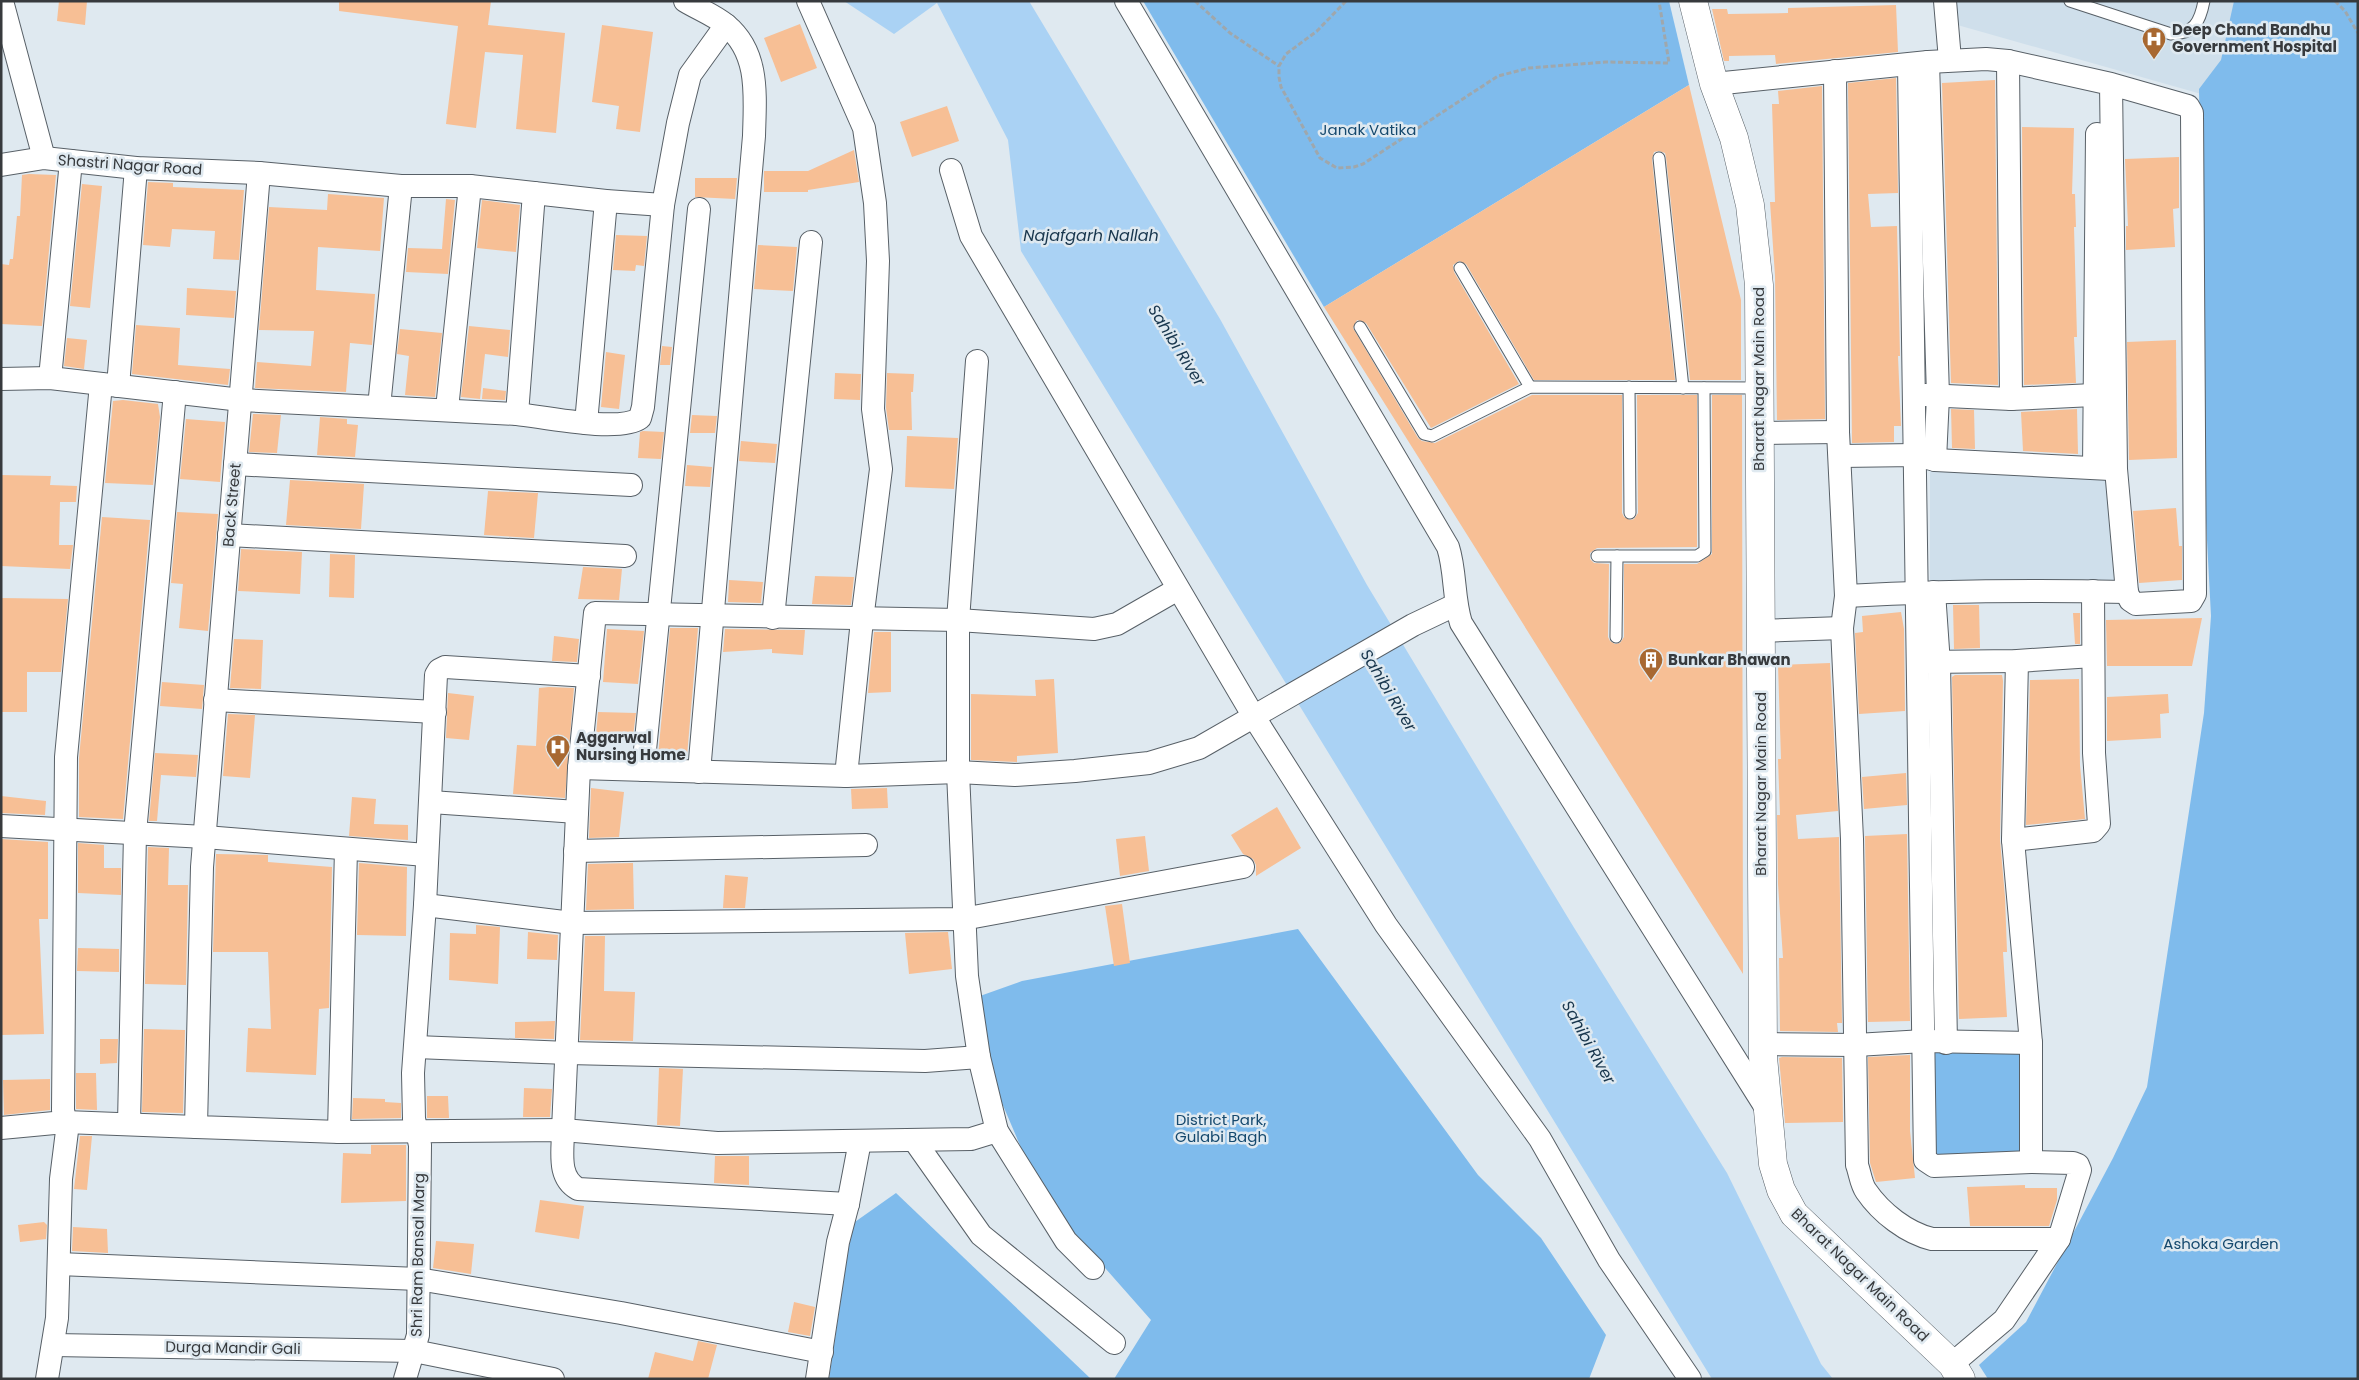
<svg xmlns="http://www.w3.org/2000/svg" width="2359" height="1380" font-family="Poppins,sans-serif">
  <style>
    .built { fill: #cfdfeb }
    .green { fill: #7fbbec }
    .water { fill: #aad2f4 }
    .building { fill: #f7bf95 }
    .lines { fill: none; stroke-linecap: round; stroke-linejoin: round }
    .service-casing { stroke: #586067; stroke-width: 13 }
    .minor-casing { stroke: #586067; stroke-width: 24 }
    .tertiary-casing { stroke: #586067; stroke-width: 29 }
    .path { stroke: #9fa7ac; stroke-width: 3; stroke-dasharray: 5 2.5; stroke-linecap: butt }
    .service { stroke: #fff; stroke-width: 11 }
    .minor { stroke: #fff; stroke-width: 22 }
    .tertiary { stroke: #fff; stroke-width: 28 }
    .labels { text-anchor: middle; stroke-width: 5; stroke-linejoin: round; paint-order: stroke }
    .poi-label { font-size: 15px; font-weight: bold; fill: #373a3d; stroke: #dfe9f0; text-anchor: start }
    .park-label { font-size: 15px; fill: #15496e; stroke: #dfe9f0 }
    .street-label { font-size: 15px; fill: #373a3d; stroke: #dfe9f0 }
    .water-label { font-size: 16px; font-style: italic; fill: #18364d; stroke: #dfe9f0 }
  </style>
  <rect width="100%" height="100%" fill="#dfe9f0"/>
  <g class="built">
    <polygon points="1951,1 2234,1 2219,99 1947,22"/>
    <polygon points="1930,471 2119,472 2119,583 1930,582"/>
  </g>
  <g class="green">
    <polygon points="1143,1 1669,1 1689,85 1324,307"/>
    <polygon points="2234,1 2358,1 2358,1379 1988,1379 1979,1365 2026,1322 2113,1158 2147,1087 2204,713 2211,616 2206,521 2199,89 2221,60"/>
    <polygon points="1298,929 1478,1175 1541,1238 1606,1335 1589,1379 1114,1379 1151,1320 1068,1226 1025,1157 993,1082 980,996 1022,981"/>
    <polygon points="2021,1046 2023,1156 1934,1157 1932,1048"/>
    <polygon points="896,1193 1091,1379 829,1379 852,1224"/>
  </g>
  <polygon class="water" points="844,1 1029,1 1220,319 1367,585 1573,926 1727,1173 1821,1364 1833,1379 1712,1379 1021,251 1008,140 937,3 894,34"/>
  <g class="building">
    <polygon points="59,1 87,1 85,25 57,21"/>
    <polygon points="339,1 491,1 488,25 565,33 556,133 516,129 523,55 485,52 476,128 446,124 458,26 339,11"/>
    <polygon points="1896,5 1898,52 1776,64 1775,55 1729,56 1729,61 1724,61 1712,9 1727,9 1728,14 1788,13 1788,8"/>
    <polygon points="800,24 817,68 781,82 764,38"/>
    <polygon points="602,25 653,32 640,132 616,129 619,106 592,102"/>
    <polygon points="1896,78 1898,193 1868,194 1871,227 1897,226 1900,356 1898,356 1901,426 1894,426 1894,442 1852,443 1848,83"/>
    <polygon points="1995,80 1998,385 1951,383 1942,83"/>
    <polygon points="1689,85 1741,300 1741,380 1690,380 1666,157 1665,153 1659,151 1654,152 1652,159 1675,380 1534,380 1466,264 1459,261 1453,265 1454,272 1519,384 1431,428 1366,323 1357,320 1353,328 1418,438 1422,441 1435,443 1532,395 1622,395 1622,513 1624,517 1630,520 1634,519 1638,513 1637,395 1697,395 1697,547 1597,548 1590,553 1590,559 1594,563 1609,564 1608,637 1610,641 1615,644 1620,643 1624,637 1624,564 1697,564 1712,554 1712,395 1742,395 1743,974 1324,307"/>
    <polygon points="1822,86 1825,419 1777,420 1775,276 1770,202 1775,202 1772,104 1779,104 1778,91"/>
    <polygon points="947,106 959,141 912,157 900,122"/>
    <polygon points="2022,127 2074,128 2072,194 2075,194 2076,227 2074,227 2077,337 2074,337 2076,383 2024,385"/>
    <polygon points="854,150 859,182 808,190 808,192 764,192 764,171 808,171"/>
    <polygon points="2179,157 2179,208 2173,209 2175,247 2126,250 2126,226 2128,226 2125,159"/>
    <polygon points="29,174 56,175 42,326 1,324 1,264 9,265 10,259 13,259 17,216 20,216 22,175"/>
    <polygon points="695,178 737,178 735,199 695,197"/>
    <polygon points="148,182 173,183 173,187 244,190 239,260 213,259 215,231 172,229 170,247 143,245"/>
    <polygon points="82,184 102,186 90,308 70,306"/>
    <polygon points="328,194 384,198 380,251 318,247 316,290 375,294 372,345 350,343 346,392 255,388 257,362 311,366 314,331 259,330 269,207 327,210"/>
    <polygon points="446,199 455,200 448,274 406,272 408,248 442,249"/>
    <polygon points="482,200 520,205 516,252 477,248"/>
    <polygon points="616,235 647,236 644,266 636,265 635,271 613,270"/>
    <polygon points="758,245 797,247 793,291 754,289"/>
    <polygon points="187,288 236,291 234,318 186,315"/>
    <polygon points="136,325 180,328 178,365 230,369 228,385 132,374"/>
    <polygon points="469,326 510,330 508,357 485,354 480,399 461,397"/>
    <polygon points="400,329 442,333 435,397 405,395 409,356 397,354"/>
    <polygon points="67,338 87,340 84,369 64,366"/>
    <polygon points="2176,340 2177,458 2129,460 2127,342"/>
    <polygon points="662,346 672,347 670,365 660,365"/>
    <polygon points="606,352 625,355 619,409 601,407"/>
    <polygon points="835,373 861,374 860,400 834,399"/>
    <polygon points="887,373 914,374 913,392 911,392 912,430 889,430 886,408"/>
    <polygon points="483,388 506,391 505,400 482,399"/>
    <polygon points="123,400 158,404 160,417 153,485 105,483 113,401"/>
    <polygon points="1951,409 1974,410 1975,449 1952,448"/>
    <polygon points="2077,409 2078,454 2023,451 2021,412"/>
    <polygon points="253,414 281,415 277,453 249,452"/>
    <polygon points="692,415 717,416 715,433 690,433"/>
    <polygon points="320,417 347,419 347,424 358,425 355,457 317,455"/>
    <polygon points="186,419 225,422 220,482 180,479"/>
    <polygon points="643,431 664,432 661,459 638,458 640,432"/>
    <polygon points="907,436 958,438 954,489 905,487"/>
    <polygon points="741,441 777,444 775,463 739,461"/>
    <polygon points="687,465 712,467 710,487 685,486"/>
    <polygon points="1,475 51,476 50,485 77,486 76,502 60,502 59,545 73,545 70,569 1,566"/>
    <polygon points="290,480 364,484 361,529 286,525"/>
    <polygon points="488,491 538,493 534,538 484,535"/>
    <polygon points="2176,508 2179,546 2182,546 2182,580 2139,583 2133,511"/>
    <polygon points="177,512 218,514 208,631 179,628 183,584 171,583"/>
    <polygon points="102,517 150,520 123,819 79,817 79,758"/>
    <polygon points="241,549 302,552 300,594 238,591"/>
    <polygon points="330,554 355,555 354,598 329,597"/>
    <polygon points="583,567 622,569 619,600 578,599"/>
    <polygon points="815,576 854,577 851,605 812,604"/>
    <polygon points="729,580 763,582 761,603 728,602"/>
    <polygon points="1,598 68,599 61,672 27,672 27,712 1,712"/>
    <polygon points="1953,605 1979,605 1980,648 1954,649"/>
    <polygon points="1901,612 1904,629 1905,711 1859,714 1855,633 1863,632 1862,616"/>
    <polygon points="2073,613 2080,613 2080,644 2075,644"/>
    <polygon points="2202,618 2192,666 2107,666 2106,620"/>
    <polygon points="670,628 698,628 687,756 658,756"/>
    <polygon points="607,629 644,631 638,684 603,682"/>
    <polygon points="725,629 805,630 803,655 772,653 772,649 723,652"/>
    <polygon points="874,632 891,632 891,692 868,693"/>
    <polygon points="554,636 579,639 577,662 552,661"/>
    <polygon points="234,639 263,640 261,689 230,688"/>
    <polygon points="1830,663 1838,811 1796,815 1798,839 1839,837 1842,1023 1837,1023 1838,1032 1780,1031 1779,958 1783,958 1778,884 1777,815 1780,815 1778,759 1781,759 1778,665"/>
    <polygon points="1955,675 2002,675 2003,681 2000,840 2005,897 2007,952 2003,952 2007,1017 1959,1019 1952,677"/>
    <polygon points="1054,679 1058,753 1017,756 1017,762 971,760 971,694 1036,696 1035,680"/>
    <polygon points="2079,679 2080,765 2085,819 2026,825 2030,680"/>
    <polygon points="162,682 204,685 202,709 160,706"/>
    <polygon points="549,687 574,688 565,798 513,794 517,745 536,746 539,688"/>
    <polygon points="448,693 474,696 469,740 446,738"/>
    <polygon points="2168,694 2169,713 2160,714 2161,738 2107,741 2107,697"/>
    <polygon points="598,712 636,713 633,736 596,735"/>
    <polygon points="228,714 255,715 250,778 223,776"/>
    <polygon points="155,753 198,755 196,777 161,775 157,821 149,821"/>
    <polygon points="1906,773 1907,805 1864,809 1862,777"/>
    <polygon points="591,788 624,792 619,837 589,838"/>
    <polygon points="887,788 888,808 852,809 851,789"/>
    <polygon points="1,796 46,801 45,815 1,813"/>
    <polygon points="352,797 376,799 374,824 408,825 408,840 349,836"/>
    <polygon points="1277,807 1301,848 1256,876 1256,865 1253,859 1243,854 1231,835"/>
    <polygon points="1907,834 1910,1021 1868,1022 1865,836"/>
    <polygon points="1145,836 1149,871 1120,876 1116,839"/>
    <polygon points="1,839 48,842 48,919 39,919 44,1034 1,1035"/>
    <polygon points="78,843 104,845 104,868 121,868 121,895 78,893"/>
    <polygon points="148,847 169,848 168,885 188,885 186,985 145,984"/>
    <polygon points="216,854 268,855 268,862 332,867 329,1008 319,1009 316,1075 246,1072 248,1028 271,1029 268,952 213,952"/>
    <polygon points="359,863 407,867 406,936 357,935"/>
    <polygon points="633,863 634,909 586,910 588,864"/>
    <polygon points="725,875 748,877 745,908 723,908"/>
    <polygon points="1122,904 1130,963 1114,966 1105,906"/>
    <polygon points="476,925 500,927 498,984 449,980 450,933 476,934"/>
    <polygon points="528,932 558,935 557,960 527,959"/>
    <polygon points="948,932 952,969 909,974 905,933"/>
    <polygon points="585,936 605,936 604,991 635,992 633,1041 580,1040"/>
    <polygon points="78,948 119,949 119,972 77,971"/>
    <polygon points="555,1021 554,1039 515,1038 515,1022"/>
    <polygon points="144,1029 185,1030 183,1113 142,1112"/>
    <polygon points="100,1039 118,1039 117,1063 100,1064"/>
    <polygon points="1910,1055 1910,1131 1915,1178 1876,1182 1870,1163 1868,1057"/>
    <polygon points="1782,1057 1842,1058 1843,1122 1785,1123 1779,1058"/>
    <polygon points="659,1068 683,1069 680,1126 657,1125"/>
    <polygon points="76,1073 96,1073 97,1110 76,1109"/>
    <polygon points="50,1079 50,1110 4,1115 3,1080"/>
    <polygon points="524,1088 552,1089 550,1117 523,1117"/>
    <polygon points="427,1096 448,1096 449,1118 427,1118"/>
    <polygon points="353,1098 385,1099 385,1102 401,1103 401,1118 352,1119"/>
    <polygon points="80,1136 92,1136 87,1190 74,1189"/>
    <polygon points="371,1145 406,1145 406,1201 341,1203 343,1153 371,1154"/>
    <polygon points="715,1156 749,1156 749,1185 714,1183"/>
    <polygon points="2025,1185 2025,1188 2057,1188 2057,1200 2049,1226 1970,1226 1967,1187"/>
    <polygon points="540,1200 584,1206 579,1239 535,1232"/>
    <polygon points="44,1222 47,1225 46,1239 20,1242 18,1225"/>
    <polygon points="73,1227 107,1229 108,1253 72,1251"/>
    <polygon points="436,1241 474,1244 471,1274 433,1268"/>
    <polygon points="794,1302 815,1307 810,1336 788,1332"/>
    <polygon points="698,1341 717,1345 708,1379 648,1379 655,1352 693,1361"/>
  </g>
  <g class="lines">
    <defs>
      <g id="service">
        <path d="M2070 1 2171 34C2194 34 2200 22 2204 1"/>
        <polyline points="1659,158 1683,388"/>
        <polyline points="1460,268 1530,387"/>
        <polyline points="1360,327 1424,434 1432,436 1530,387 1759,388"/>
        <polyline points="1629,387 1630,513"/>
        <polyline points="1597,556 1697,556 1705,551 1704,388"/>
        <polyline points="1616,637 1617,556"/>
      </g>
      <g id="minor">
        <polyline points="2,1 44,158"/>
        <path d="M685 1C698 9 714 15 726 25 760 53 755 96 754 136L699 772"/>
        <polyline points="808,1 864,128 875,203 878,261 873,409 881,469 862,620 846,776"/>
        <path d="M1126 1 1448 547C1456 572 1453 598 1461 623L1768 1111"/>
        <polyline points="1945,1 1950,60"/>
        <polyline points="2008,61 2011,399"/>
        <polyline points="1928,62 1938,396 1935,460"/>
        <polyline points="1909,65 1925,1160 1934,1166 2031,1162 2073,1163 2078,1165 2080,1170 2059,1239 2004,1320 1952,1364"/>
        <path d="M1835 71 1838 432 1846 596 1842 628 1852 839 1857 1165C1860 1173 1861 1184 1866 1191 1881 1213 1907 1233 1932 1239H2059"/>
        <polyline points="1714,84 1928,62 1986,59 2008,61 2111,84 2188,106 2192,113 2195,594 2191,601 2136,604 2130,600 2127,592 2116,469 2111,84"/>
        <polyline points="1,165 44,158 136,168 259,173 401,186 470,186 606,201 663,205"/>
        <polyline points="951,170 971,236 1254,717 1386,925 1540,1139 1609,1260 1690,1379"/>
        <polyline points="259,173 202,867 196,1127 339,1132 563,1130 717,1143 971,1139 997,1131"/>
        <polyline points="977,361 958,620 958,772 967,976 979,1057 997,1131 1066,1241 1093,1268"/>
        <polyline points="50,378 71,161"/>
        <polyline points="1,379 50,378 241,400 517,414 534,193"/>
        <polyline points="118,386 136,168"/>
        <polyline points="1925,395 2011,399 2093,395"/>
        <polyline points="379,407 401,186"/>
        <polyline points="447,409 470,186"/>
        <path d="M517 414C544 417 620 433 640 418L643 407 663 205 678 123 690 75 726 25"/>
        <polyline points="586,423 606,201"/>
        <polyline points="1760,433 1838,432"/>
        <polyline points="1840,456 1916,455 1935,460 2110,469"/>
        <polyline points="235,464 631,485"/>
        <polyline points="2094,468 2097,134"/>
        <polyline points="229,535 625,556"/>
        <polyline points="1934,592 1939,664 1946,1043"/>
        <path d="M1846 596C1939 591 2033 590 2127 592"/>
        <polyline points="773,618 811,242"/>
        <polyline points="1760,631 1842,628"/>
        <polyline points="2017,661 2013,840 2031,1043 2031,1162"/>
        <polyline points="1924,662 2017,661 2093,656"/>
        <polyline points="215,700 435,712"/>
        <polyline points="579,768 846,776 958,772 1015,775 1075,771 1149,763 1199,748 1413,625 1455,605"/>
        <polyline points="643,770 699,209"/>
        <polyline points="431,802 577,812"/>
        <polyline points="1,826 205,837 426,855"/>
        <polyline points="2013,840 2093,831 2099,824 2094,753 2093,591"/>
        <polyline points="575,851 866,845"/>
        <polyline points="425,905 572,923 963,919 1243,867"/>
        <polyline points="1763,1044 1856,1045 1924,1041 2031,1043"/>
        <polyline points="416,1047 568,1053 925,1061 979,1057"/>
        <polyline points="129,1124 135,833 175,392"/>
        <polyline points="1,1128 65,1122 196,1127"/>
        <polyline points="339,1132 346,849"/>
        <polyline points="914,1140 981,1235 1114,1343"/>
        <path d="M848 1204 578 1189C557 1177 563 1152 563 1130L579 768 595 613 958 620 1094 629 1117 624 1178 589"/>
        <polyline points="59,1264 418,1279 621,1313 822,1352"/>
        <polyline points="53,1345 414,1351 553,1379"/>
        <polyline points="47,1379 57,1318 61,1179 67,1131 63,1110 66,757 101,384"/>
        <polyline points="405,1379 418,1335 420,1145 414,1119 413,1073 425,905 436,675 439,670 445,667 589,676"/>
        <polyline points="817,1379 838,1242 848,1204 860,1141"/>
      </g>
      <polyline id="tertiary" points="1693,1 1714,84 1734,138 1750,205 1759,285 1763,1057 1773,1164 1781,1190 1794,1214 1952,1364 1961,1379"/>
    </defs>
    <use href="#service" class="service-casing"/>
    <use href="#minor" class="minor-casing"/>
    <use href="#tertiary" class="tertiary-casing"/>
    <g class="path">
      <polyline points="1195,1 1230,33 1279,66"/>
      <polyline points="1346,1 1317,31 1286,54 1279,66 1279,77 1281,87 1320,158 1337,168 1354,167 1363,164 1498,76 1529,68 1606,62 1669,63 1659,1"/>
      <polyline points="2335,1 2345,11 2358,33"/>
    </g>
    <use href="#service" class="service"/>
    <use href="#minor" class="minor"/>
    <use href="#tertiary" class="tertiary"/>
  </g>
  <defs>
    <symbol id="hospital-pin" viewBox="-11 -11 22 30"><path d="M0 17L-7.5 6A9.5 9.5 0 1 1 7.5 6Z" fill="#a86831" stroke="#dfe9f0"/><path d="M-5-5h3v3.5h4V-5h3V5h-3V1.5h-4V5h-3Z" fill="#fff"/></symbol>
    <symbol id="building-pin" viewBox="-11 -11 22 30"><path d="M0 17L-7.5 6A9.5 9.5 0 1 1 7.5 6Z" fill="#a86831" stroke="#dfe9f0"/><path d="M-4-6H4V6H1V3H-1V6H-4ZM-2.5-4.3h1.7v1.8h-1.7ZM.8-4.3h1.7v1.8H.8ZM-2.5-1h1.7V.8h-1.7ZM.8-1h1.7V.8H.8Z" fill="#fff"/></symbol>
  </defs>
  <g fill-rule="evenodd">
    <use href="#hospital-pin" x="2140" y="25" width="28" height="38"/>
    <use href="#building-pin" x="1637" y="646" width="28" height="38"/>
    <use href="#hospital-pin" x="544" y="733" width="28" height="38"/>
  </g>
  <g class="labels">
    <g class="poi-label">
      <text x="2172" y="35">Deep Chand Bandhu<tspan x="2172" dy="17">Government Hospital</tspan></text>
      <text x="1668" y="665">Bunkar Bhawan</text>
      <text x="576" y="743">Aggarwal<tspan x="576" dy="17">Nursing Home</tspan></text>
    </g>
    <g class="park-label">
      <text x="1368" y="135">Janak Vatika</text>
      <text x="1221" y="1125">District Park,<tspan x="1221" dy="17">Gulabi Bagh</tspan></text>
      <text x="2221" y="1249">Ashoka Garden</text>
    </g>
    <g class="street-label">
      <text transform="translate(130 165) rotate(4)" y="5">Shastri Nagar Road</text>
      <text transform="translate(1759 379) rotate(-90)" y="5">Bharat Nagar Main Road</text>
      <text transform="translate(232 505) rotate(-85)" y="5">Back Street</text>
      <text transform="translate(1761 784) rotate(-90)" y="5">Bharat Nagar Main Road</text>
      <text transform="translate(418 1255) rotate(-89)" y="5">Shri Ram Bansal Marg</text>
      <text transform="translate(1860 1275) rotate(44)" y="5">Bharat Nagar Main Road</text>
      <text transform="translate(233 1348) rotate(1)" y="5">Durga Mandir Gali</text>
    </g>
    <g class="water-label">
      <text x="1091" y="241">Najafgarh Nallah</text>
      <text transform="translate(1177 345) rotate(58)" y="6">Sahibi River</text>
      <text transform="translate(1389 690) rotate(59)" y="6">Sahibi River</text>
      <text transform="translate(1589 1042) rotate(61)" y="6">Sahibi River</text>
    </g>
  </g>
  <rect width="2359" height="1380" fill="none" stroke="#373a3d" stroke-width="5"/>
</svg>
